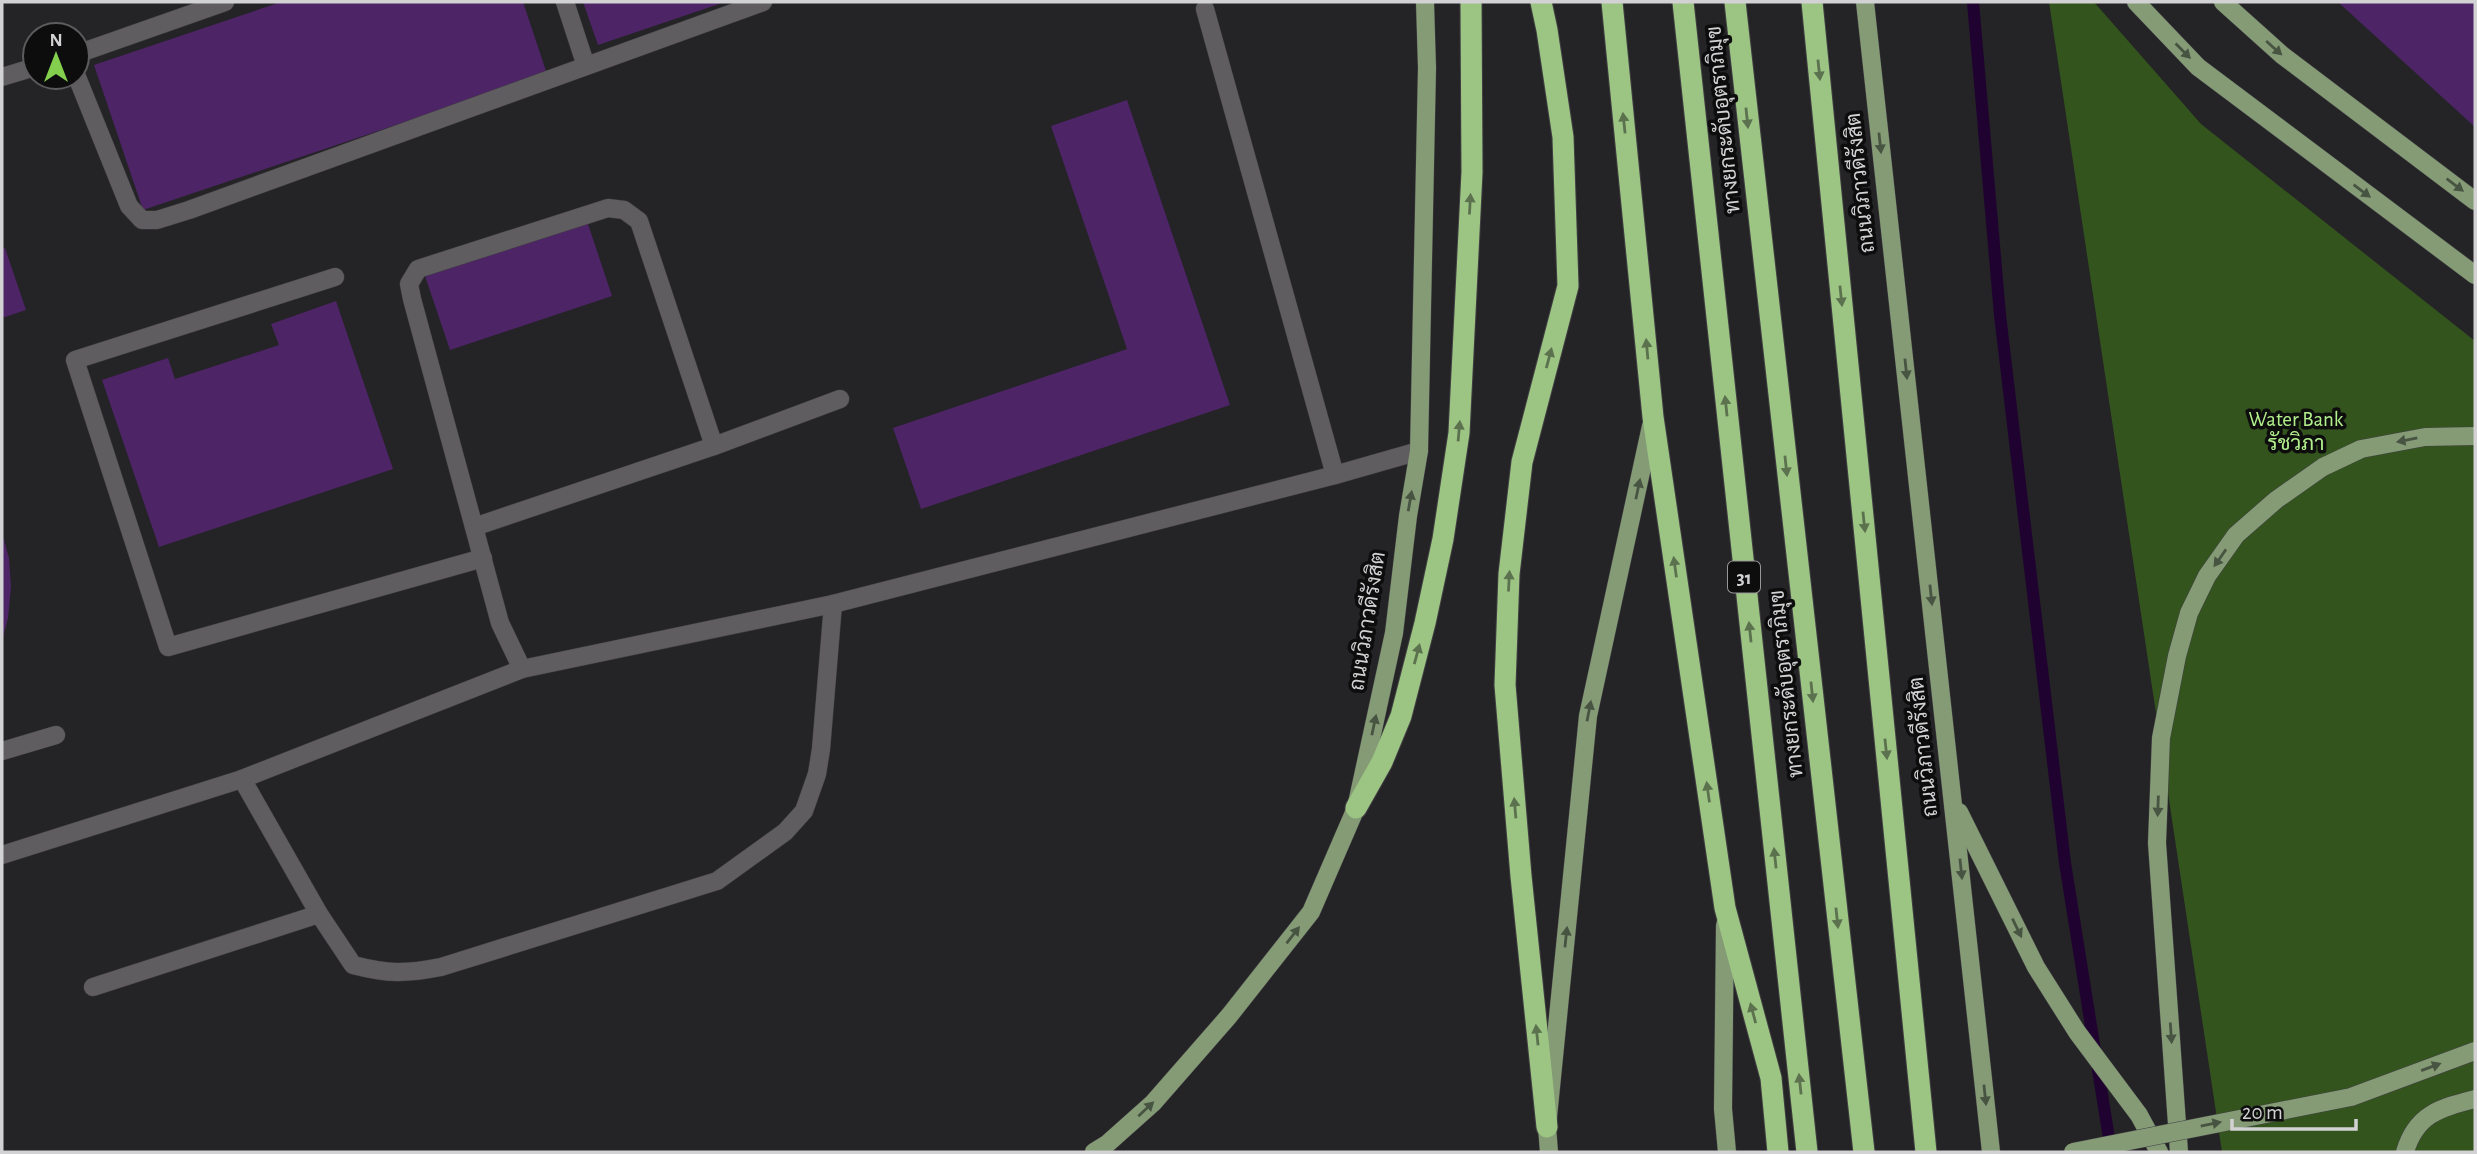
<svg xmlns="http://www.w3.org/2000/svg" width="2477" height="1154" font-family="'Alegreya Sans',Sarabun,sans-serif">
  <style>
    .green { fill: #34541e }
    .lines { fill: none; stroke-linecap: round; stroke-linejoin: round }
    .stream { stroke: #200231; stroke-width: 12 }
    .building { fill: #4d2566 }
    .minor-casing { stroke: #413f42; stroke-width: 19 }
    .major-casing { stroke: #413f42; stroke-width: 19 }
    .highway-casing { stroke: #413f42; stroke-width: 23 }
    .minor { stroke: #5f5d60; stroke-width: 18 }
    .major { stroke: #849b76; stroke-width: 18 }
    .highway { stroke: #9cc584; stroke-width: 21 }
    .major-bridge-casing { stroke: #413f42; stroke-width: 19; stroke-linecap: butt }
    .major-bridge { stroke: #849b76; stroke-width: 18 }
    .oneway { fill: #485442 }
    .oneway2 { fill: #5c724f }
    .labels { text-anchor: middle; stroke-width: 7; stroke-linejoin: round; paint-order: stroke }
    .shield { fill: #0d0d0e; stroke: #979698; stroke-width: 2 }
    .shield-label { font-size: 19px; font-weight: bold; fill: #d2d1d3 }
    .street-label { font-size: 21px; fill: #d2d1d3; stroke: #0d0d0e }
    .park-label { font-size: 21px; fill: #b2f08c; stroke: #0d0d0e }
  </style>
  <rect width="100%" height="100%" fill="#242326"/>
  <polygon class="green" points="2049,2 2094,2 2201,124 2475,341 2475,1152 2222,1152"/>
  <g class="lines">
    <polyline class="stream" points="1973,2 2000,315 2065,863 2111,1151"/>
  </g>
  <g class="building">
    <polygon points="281,2 523,2 547,74 143,210 94,65"/>
    <polygon points="583,2 725,2 598,45"/>
    <polygon points="2338,2 2475,2 2475,127"/>
    <polygon points="1127,100 1230,405 921,509 893,428 1127,349 1051,126"/>
    <polygon points="586,218 612,296 450,350 424,273"/>
    <polygon points="5,248 26,310 2,318 2,249"/>
    <polygon points="336,301 393,469 159,547 102,380 168,358 175,379 279,345 271,324"/>
    <polygon points="2,533 9,558 11,587 8,618 3,637"/>
  </g>
  <g class="lines">
    <defs>
      <g id="minor">
        <polyline points="565,2 586,66"/>
        <polyline points="1205,9 1335,475"/>
        <polyline points="77,54 225,2"/>
        <polyline points="2,77 35,67"/>
        <polyline points="77,77 129,206 142,220 157,220 189,210 763,2"/>
        <polyline points="335,277 75,360 168,647 483,558"/>
        <polyline points="474,527 714,446 840,399"/>
        <polyline points="522,669 500,623 412,299 409,284 418,269 608,208 624,210 639,221 714,446"/>
        <polyline points="2,751 56,735"/>
        <path d="M242 779 319 914 353 965C388 974 405 974 441 967L717 881 785 832 804 811 817 774 821 749 833 604"/>
        <polyline points="2,855 242,779 522,669 833,604 1335,475 1419,451"/>
        <polyline points="93,987 319,914"/>
      </g>
      <g id="major">
        <polyline points="1865,2 1991,1152"/>
        <polyline points="2136,2 2198,67 2475,275"/>
        <polyline points="2223,2 2282,55 2475,201"/>
        <polyline points="1959,812 2036,967 2077,1032 2139,1115 2159,1152"/>
        <polyline points="1725,925 1723,1109 1727,1152"/>
        <polyline points="1094,1152 1107,1144 1153,1103 1229,1016 1311,912 1356,808 1394,633 1408,516 1419,451 1427,68 1425,2"/>
        <polyline points="1549,1152 1547,1127 1588,716 1651,426"/>
        <polyline points="2179,1152 2157,843 2161,738 2177,656 2189,613 2207,576 2236,535 2276,500 2323,467 2361,449 2425,437 2475,436"/>
        <path d="M2405 1152C2416 1114 2440 1108 2475 1099"/>
      </g>
      <g id="highway">
        <polyline points="1541,2 1547,30 1563,137 1568,286 1522,462 1509,574 1505,685 1521,876 1547,1127"/>
        <polyline points="1612,2 1653,417 1725,908 1771,1078 1778,1152"/>
        <polyline points="1683,2 1807,1152"/>
        <polyline points="1735,2 1864,1152"/>
        <polyline points="1812,2 1926,1152"/>
        <polyline points="1356,808 1382,762 1401,716 1425,623 1443,539 1459,433 1472,172 1471,2"/>
      </g>
    </defs>
    <use href="#minor" class="minor-casing"/>
    <use href="#major" class="major-casing"/>
    <use href="#highway" class="highway-casing"/>
    <use href="#minor" class="minor"/>
    <use href="#major" class="major"/>
    <use href="#highway" class="highway"/>
    <defs>
      <polyline id="major-bridge" points="2073,1152 2351,1097 2475,1051"/>
    </defs>
    <use href="#major-bridge" class="major-bridge-casing"/>
    <use href="#major-bridge" class="major-bridge"/>
  </g>
  <defs><path id="oneway-solid" d="M-6-.8H1V-3.2L6.5 0L1 3.2V.8H-6Z" transform="scale(1.75)"/></defs>
  <g class="oneway">
    <use href="#oneway-solid" transform="translate(2274 48) rotate(42)"/>
    <use href="#oneway-solid" transform="translate(2183 51) rotate(45)"/>
    <use href="#oneway-solid" transform="translate(1880 143) rotate(84)"/>
    <use href="#oneway-solid" transform="translate(2455 185) rotate(37)"/>
    <use href="#oneway-solid" transform="translate(2362 191) rotate(37)"/>
    <use href="#oneway-solid" transform="translate(1906 369) rotate(84)"/>
    <use href="#oneway-solid" transform="translate(2407 440) rotate(169)"/>
    <use href="#oneway-solid" transform="translate(1638 489) rotate(-78)"/>
    <use href="#oneway-solid" transform="translate(1410 501) rotate(-80)"/>
    <use href="#oneway-solid" transform="translate(2220 558) rotate(125)"/>
    <use href="#oneway-solid" transform="translate(1931 595) rotate(84)"/>
    <use href="#oneway-solid" transform="translate(1589 711) rotate(-79)"/>
    <use href="#oneway-solid" transform="translate(1374 725) rotate(-78)"/>
    <use href="#oneway-solid" transform="translate(2158 806) rotate(92)"/>
    <use href="#oneway-solid" transform="translate(1961 869) rotate(84)"/>
    <use href="#oneway-solid" transform="translate(2017 928) rotate(64)"/>
    <use href="#oneway-solid" transform="translate(1293 935) rotate(-52)"/>
    <use href="#oneway-solid" transform="translate(1566 937) rotate(-84)"/>
    <use href="#oneway-solid" transform="translate(2171 1033) rotate(86)"/>
    <use href="#oneway-solid" transform="translate(2431 1067) rotate(-20)"/>
    <use href="#oneway-solid" transform="translate(1985 1095) rotate(84)"/>
    <use href="#oneway-solid" transform="translate(1146 1109) rotate(-43)"/>
    <use href="#oneway-solid" transform="translate(2211 1124) rotate(-12)"/>
  </g>
  <g class="oneway2">
    <use href="#oneway-solid" transform="translate(1819 70) rotate(84)"/>
    <use href="#oneway-solid" transform="translate(1747 118) rotate(84)"/>
    <use href="#oneway-solid" transform="translate(1624 123) rotate(-96)"/>
    <use href="#oneway-solid" transform="translate(1470 204) rotate(-87)"/>
    <use href="#oneway-solid" transform="translate(1841 296) rotate(84)"/>
    <use href="#oneway-solid" transform="translate(1647 349) rotate(-95)"/>
    <use href="#oneway-solid" transform="translate(1549 358) rotate(-75)"/>
    <use href="#oneway-solid" transform="translate(1726 406) rotate(-96)"/>
    <use href="#oneway-solid" transform="translate(1459 431) rotate(-85)"/>
    <use href="#oneway-solid" transform="translate(1786 466) rotate(84)"/>
    <use href="#oneway-solid" transform="translate(1864 522) rotate(84)"/>
    <use href="#oneway-solid" transform="translate(1675 567) rotate(-98)"/>
    <use href="#oneway-solid" transform="translate(1509 581) rotate(-87)"/>
    <use href="#oneway-solid" transform="translate(1750 632) rotate(-96)"/>
    <use href="#oneway-solid" transform="translate(1417 654) rotate(-75)"/>
    <use href="#oneway-solid" transform="translate(1812 692) rotate(84)"/>
    <use href="#oneway-solid" transform="translate(1886 749) rotate(84)"/>
    <use href="#oneway-solid" transform="translate(1708 792) rotate(-98)"/>
    <use href="#oneway-solid" transform="translate(1515 808) rotate(-95)"/>
    <use href="#oneway-solid" transform="translate(1775 858) rotate(-96)"/>
    <use href="#oneway-solid" transform="translate(1837 918) rotate(84)"/>
    <use href="#oneway-solid" transform="translate(1753 1013) rotate(-105)"/>
    <use href="#oneway-solid" transform="translate(1537 1035) rotate(-96)"/>
    <use href="#oneway-solid" transform="translate(1800 1084) rotate(-96)"/>
  </g>
  <g class="labels">
    <rect class="shield" x="1728" y="561.5" width="32" height="31" rx="5"/>
    <g class="shield-label">
      <text x="1744" y="584">31</text>
    </g>
    <g class="street-label">
      <text transform="translate(1723 120) rotate(-96)" y="7">ทางยกระดับอุตราภิมุข</text>
      <text transform="translate(1860 183) rotate(-96)" y="7">ถนนวิภาวดีรังสิต</text>
      <text transform="translate(1367 621) rotate(-81)" y="7">ถนนวิภาวดีรังสิต</text>
      <text transform="translate(1786 684) rotate(-96)" y="7">ทางยกระดับอุตราภิมุข</text>
      <text transform="translate(1923 747) rotate(-96)" y="7">ถนนวิภาวดีรังสิต</text>
    </g>
    <g class="park-label">
      <text x="2296" y="426">Water Bank<tspan x="2296" dy="24">รัชวิภา</tspan></text>
    </g>
  </g>
  <rect width="2477" height="1154" fill="none" stroke="#d2d1d3" stroke-width="7"/>
  <g transform="translate(56 56)"><circle r="33" fill="#0d0d0e" stroke="#5c5b5d" stroke-width="2"/>
  <path d="M0-5L12 26L0 18L-12 26Z" fill="#84cf4d"/>
  <text y="-10" font-size="19" font-weight="bold" text-anchor="middle" fill="#d2d1d3">N</text>
  </g>
  <path d="M2232 1119v10h124v-10" fill="none" stroke="#d2d1d3" stroke-width="3.5"/>
  <text x="2242" y="1119" font-size="21" fill="#d2d1d3" stroke="#0d0d0e" stroke-width="5" paint-order="stroke">20 m</text>
</svg>
